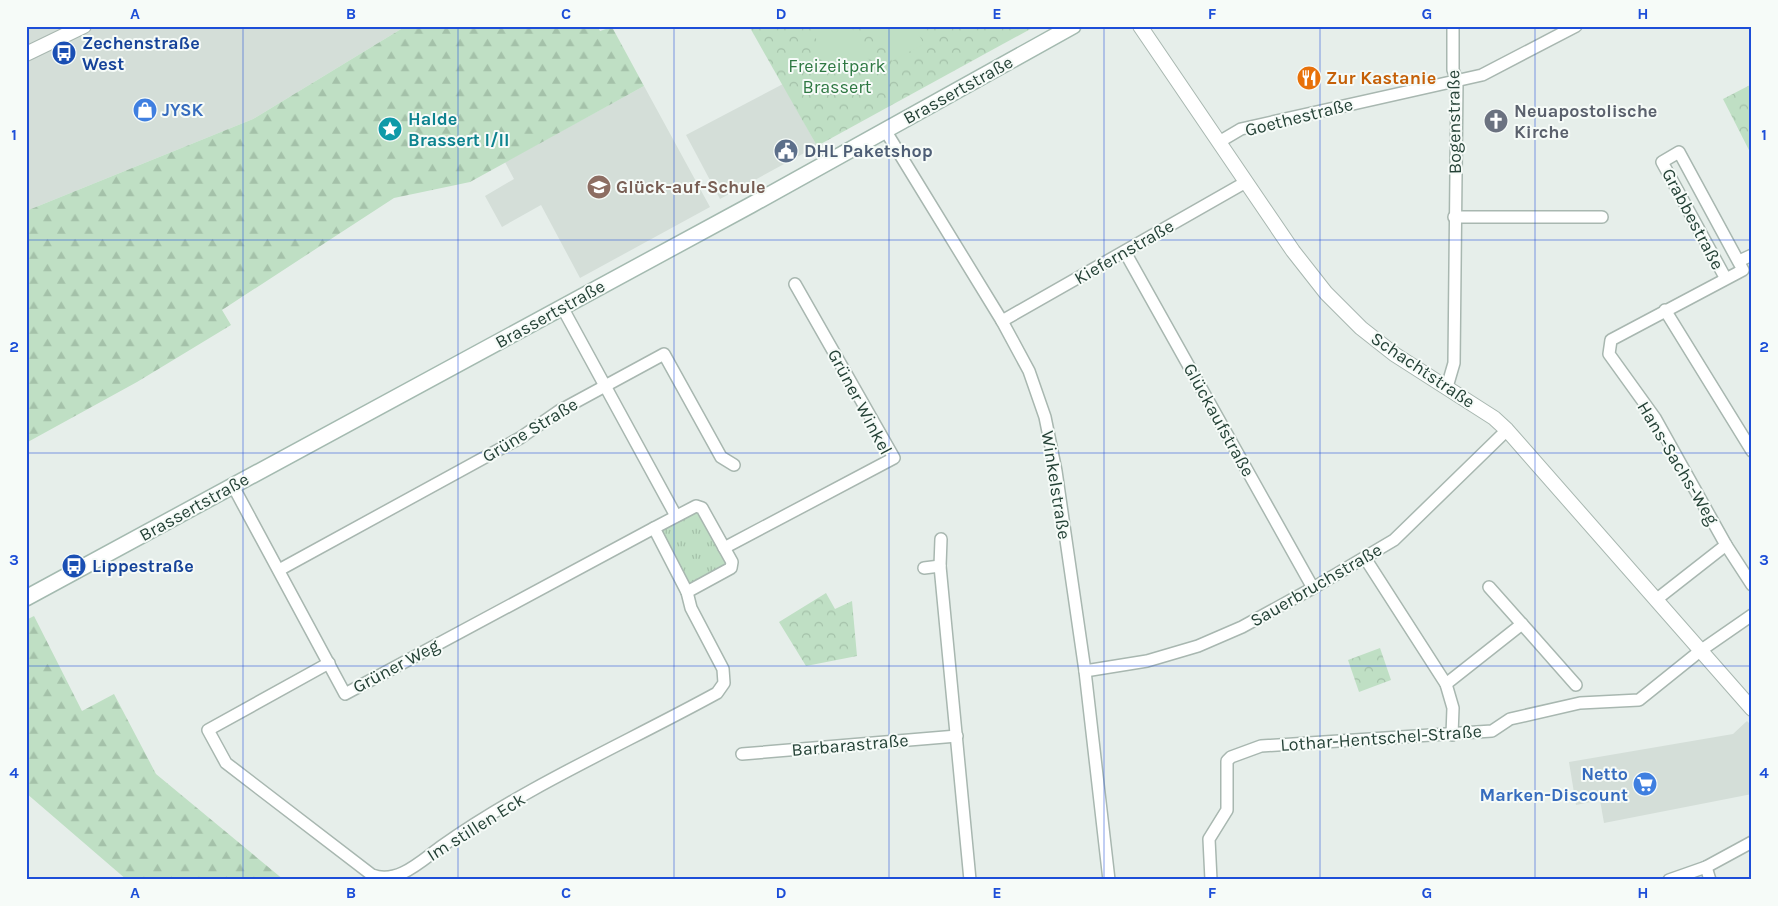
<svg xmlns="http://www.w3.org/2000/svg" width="1778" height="906" font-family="Karla,sans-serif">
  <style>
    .built { fill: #d4ded8 }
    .grass { fill: url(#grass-tufts) }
    .forest { fill: url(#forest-firs) }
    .park { fill: url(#park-crowns) }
    .garden { fill: #bfdfc4 }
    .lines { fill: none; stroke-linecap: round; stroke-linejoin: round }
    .minor-casing { stroke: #a8b7b0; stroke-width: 14 }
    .tertiary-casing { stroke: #a8b7b0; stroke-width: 16 }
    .secondary-casing { stroke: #a4bab0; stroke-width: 18 }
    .minor { stroke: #fff; stroke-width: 11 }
    .tertiary { stroke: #fff; stroke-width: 14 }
    .secondary { stroke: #fff; stroke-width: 15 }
    .grid { fill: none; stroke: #1d4ed8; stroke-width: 1; stroke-opacity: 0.55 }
    .labels { text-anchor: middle; stroke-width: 4; stroke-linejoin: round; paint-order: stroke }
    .transit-label { font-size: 18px; font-weight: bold; fill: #164399; stroke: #f6fbf8; text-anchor: start }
    .park-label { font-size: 18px; fill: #2e7842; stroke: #f6fbf8 }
    .food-label { font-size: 18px; font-weight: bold; fill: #c56008; stroke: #f6fbf8; text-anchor: start }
    .street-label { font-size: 18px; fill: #244136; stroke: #f6fbf8 }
    .shop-label { font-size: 18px; font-weight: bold; fill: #366cbe; stroke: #f6fbf8; text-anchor: start }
    .worship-label { font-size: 18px; font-weight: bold; fill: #5b616d; stroke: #f6fbf8; text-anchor: start }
    .culture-label { font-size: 18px; font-weight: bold; fill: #0d838f; stroke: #f6fbf8; text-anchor: start }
    .service-label { font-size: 18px; font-weight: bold; fill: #4e5e75; stroke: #f6fbf8; text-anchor: start }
    .education-label { font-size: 18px; font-weight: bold; fill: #785e54; stroke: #f6fbf8; text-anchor: start }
    .neatline { fill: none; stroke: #1d4ed8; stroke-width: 2 }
    .grid-label { font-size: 16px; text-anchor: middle; font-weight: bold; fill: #1d4ed8 }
  </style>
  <defs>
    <pattern id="grass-tufts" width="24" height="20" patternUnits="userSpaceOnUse" patternTransform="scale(1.25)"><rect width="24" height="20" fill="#bfdfc4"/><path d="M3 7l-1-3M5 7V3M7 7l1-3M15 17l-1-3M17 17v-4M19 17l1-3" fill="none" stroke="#a4c1a9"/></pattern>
    <pattern id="forest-firs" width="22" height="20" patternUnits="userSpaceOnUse" patternTransform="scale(1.25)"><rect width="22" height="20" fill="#bfdfc4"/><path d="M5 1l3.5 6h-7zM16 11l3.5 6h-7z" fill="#a4c1a9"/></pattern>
    <pattern id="park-crowns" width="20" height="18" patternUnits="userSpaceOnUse" patternTransform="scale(1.25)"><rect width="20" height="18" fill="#bfdfc4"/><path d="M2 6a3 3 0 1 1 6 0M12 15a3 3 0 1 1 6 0" fill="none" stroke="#a4c1a9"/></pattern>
  </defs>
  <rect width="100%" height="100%" fill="#e6eeea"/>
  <g class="built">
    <polygon points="26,26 406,26 253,119 26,211"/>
    <polygon points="783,84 817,146 720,199 686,135"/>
    <polygon points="644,86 710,207 580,278 541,205 502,227 485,196 514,179 505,162"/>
    <polygon points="1747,721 1752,726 1752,794 1604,823 1600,800 1576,805 1569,762 1733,734"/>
  </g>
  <polygon class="grass" points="695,512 701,513 727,560 726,566 693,585 686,583 662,535 664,528"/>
  <g class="forest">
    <polygon points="406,26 597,26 600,31 612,27 644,86 470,182 394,198 222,310 231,325 137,382 26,443 26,211 253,119"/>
    <polygon points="34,616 82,711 114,694 156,774 284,880 127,880 26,793 26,620"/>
  </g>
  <g class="park">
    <polygon points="749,26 1036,26 817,146"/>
    <polygon points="1752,84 1752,156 1723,99"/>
    <polygon points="826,593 835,609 852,601 857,656 806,666 779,622"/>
    <polygon points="1380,648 1391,680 1359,692 1348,660"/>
  </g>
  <g class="garden">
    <polygon points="809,26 851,26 870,62 838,79"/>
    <polygon points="873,26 914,26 924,44 892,61"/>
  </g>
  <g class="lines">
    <defs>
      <g id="minor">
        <polyline points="885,130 1002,321 1029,371 1045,417 1056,471 1085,671 1109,880"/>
        <polyline points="1219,142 1241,129 1482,75 1576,26"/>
        <polyline points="1454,217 1602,217"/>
        <polyline points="1125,252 1313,588"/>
        <polyline points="1739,261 1752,255"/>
        <polyline points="1726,279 1662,162 1679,152 1743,270 1611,340 1609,354 1655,418 1726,545 1752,585"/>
        <polyline points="562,307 676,516"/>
        <polyline points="1665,310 1752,451"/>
        <polyline points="1002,321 1246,182"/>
        <polyline points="1447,387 1454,363 1457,80 1453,70 1453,26"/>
        <polyline points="233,486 345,694 654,528"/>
        <polygon points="696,506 702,508 732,562 731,568 687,592 654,528"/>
        <polyline points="941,539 940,566 970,880"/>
        <polyline points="724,548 894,458 795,284"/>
        <polyline points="1365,558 1446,684 1453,708 1452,735"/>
        <polyline points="924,568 940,566"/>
        <polyline points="279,570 520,438 559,411 664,354 721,457 734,465"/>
        <polyline points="1657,599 1726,545"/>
        <polyline points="1522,624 1576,685"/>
        <path d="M329 663 208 730 226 763 372 875C398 885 422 860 442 846 527 786 626 743 717 693L724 683 723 669 691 608 687 592"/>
        <polyline points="1085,671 1147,661 1198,646 1242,627 1313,588 1394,540 1507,430"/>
        <polyline points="1446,684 1522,624 1489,587"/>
        <polyline points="742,754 957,736"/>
        <polyline points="1706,867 1710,880"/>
        <polyline points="1211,880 1209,839 1227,810 1227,761 1231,757 1261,746 1492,731 1510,719 1580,703 1639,700 1700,651 1752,615"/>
        <polyline points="1669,880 1706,867 1752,842"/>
      </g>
      <g id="tertiary">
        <polyline points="1140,26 1293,251 1326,293 1361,328 1394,354 1494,418 1507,430 1752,709"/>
        <polyline points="26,54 84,26"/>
      </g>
      <polyline id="secondary" points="26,598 751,205 1073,26"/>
    </defs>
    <use href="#minor" class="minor-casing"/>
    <use href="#tertiary" class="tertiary-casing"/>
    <use href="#secondary" class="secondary-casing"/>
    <use href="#minor" class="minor"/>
    <use href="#tertiary" class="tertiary"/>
    <use href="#secondary" class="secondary"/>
  </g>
  <path class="grid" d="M243 26V880M458 26V880M674 26V880M889 26V880M1104 26V880M1320 26V880M1535 26V880M26 240H1752M26 453H1752M26 666H1752"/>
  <defs>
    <symbol id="bus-disc" viewBox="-11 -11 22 22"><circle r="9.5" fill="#1a4fb4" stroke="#f6fbf8"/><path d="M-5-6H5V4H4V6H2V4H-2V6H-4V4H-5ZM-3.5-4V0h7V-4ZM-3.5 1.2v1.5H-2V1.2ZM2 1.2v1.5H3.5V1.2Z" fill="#fff"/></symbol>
    <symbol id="restaurant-disc" viewBox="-11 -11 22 22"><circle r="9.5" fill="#e8710a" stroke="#f6fbf8"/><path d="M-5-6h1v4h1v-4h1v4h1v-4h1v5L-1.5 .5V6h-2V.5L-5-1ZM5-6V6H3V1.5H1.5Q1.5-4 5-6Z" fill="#fff"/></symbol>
    <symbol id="shop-disc" viewBox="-11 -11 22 22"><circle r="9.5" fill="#3f7fe0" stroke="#f6fbf8"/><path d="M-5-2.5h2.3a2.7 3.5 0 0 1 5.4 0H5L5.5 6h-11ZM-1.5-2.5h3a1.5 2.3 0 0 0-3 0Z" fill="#fff"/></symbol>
    <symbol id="church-disc" viewBox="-11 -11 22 22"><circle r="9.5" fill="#6b7280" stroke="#f6fbf8"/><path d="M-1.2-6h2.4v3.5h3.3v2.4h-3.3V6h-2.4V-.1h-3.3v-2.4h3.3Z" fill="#fff"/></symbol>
    <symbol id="sight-disc" viewBox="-11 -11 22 22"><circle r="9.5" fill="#0f9aa8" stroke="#f6fbf8"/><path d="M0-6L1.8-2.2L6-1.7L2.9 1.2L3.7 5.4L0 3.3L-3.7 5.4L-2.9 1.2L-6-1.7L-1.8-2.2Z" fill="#fff"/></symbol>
    <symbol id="civic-disc" viewBox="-11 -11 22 22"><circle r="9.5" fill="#5c6f8a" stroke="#f6fbf8"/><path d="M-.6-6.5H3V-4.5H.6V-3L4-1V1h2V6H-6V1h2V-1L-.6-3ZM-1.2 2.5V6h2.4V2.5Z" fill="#fff"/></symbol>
    <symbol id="school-disc" viewBox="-11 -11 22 22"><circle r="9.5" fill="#8d6e63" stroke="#f6fbf8"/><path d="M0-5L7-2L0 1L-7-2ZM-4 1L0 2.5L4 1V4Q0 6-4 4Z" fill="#fff"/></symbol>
    <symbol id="supermarket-disc" viewBox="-11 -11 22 22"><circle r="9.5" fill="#3f7fe0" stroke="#f6fbf8"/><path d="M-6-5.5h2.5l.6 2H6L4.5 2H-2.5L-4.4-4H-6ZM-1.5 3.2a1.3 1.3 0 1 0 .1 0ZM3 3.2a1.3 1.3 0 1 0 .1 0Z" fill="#fff"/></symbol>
  </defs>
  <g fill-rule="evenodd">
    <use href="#bus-disc" x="50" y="39" width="28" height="28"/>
    <use href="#restaurant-disc" x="1295" y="64" width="28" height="28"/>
    <use href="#shop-disc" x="131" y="96" width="28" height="28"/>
    <use href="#church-disc" x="1482" y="107" width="28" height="28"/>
    <use href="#sight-disc" x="376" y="115" width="28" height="28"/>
    <use href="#civic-disc" x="772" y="137" width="28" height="28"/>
    <use href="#school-disc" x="585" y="173" width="28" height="28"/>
    <use href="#bus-disc" x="60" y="552" width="28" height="28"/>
    <use href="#supermarket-disc" x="1631" y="770" width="28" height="28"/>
  </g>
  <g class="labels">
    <g class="transit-label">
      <text x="82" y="49">Zechenstraße<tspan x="82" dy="21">West</tspan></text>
      <text x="92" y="572">Lippestraße</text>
    </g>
    <g class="park-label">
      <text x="837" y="72">Freizeitpark<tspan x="837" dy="21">Brassert</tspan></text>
    </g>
    <g class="food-label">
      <text x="1326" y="84">Zur Kastanie</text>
    </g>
    <g class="street-label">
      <text transform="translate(958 90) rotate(-29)" y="6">Brassertstraße</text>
      <text transform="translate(1299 117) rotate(-14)" y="6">Goethestraße</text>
      <text transform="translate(1454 122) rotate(-91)" y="6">Bogenstraße</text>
      <text transform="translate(1693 219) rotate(62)" y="6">Grabbestraße</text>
      <text transform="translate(1124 252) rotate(-30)" y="6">Kiefernstraße</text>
      <text transform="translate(550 314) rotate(-29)" y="6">Brassertstraße</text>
      <text transform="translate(1423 370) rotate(34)" y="6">Schachtstraße</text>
      <text transform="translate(860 402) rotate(62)" y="6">Grüner Winkel</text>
      <text transform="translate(1219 420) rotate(61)" y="6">Glückaufstraße</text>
      <text transform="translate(530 430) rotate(-31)" y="6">Grüne Straße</text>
      <text transform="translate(1678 463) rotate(59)" y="6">Hans-Sachs-Weg</text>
      <text transform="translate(1056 485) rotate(81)" y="6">Winkelstraße</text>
      <text transform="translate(194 507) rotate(-29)" y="6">Brassertstraße</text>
      <text transform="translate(1316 585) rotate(-30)" y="6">Sauerbruchstraße</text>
      <text transform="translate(396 666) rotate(-28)" y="6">Grüner Weg</text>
      <text transform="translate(1381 738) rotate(-4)" y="6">Lothar-Hentschel-Straße</text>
      <text transform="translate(850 745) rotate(-5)" y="6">Barbarastraße</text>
      <text transform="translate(476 827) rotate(-32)" y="6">Im stillen Eck</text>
    </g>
    <g class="shop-label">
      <text x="162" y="116">JYSK</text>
      <text x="1628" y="780" text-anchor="end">Netto<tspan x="1628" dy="21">Marken-Discount</tspan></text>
    </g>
    <g class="worship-label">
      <text x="1514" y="117">Neuapostolische<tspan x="1514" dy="21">Kirche</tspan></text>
    </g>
    <g class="culture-label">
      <text x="408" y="125">Halde<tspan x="408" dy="21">Brassert I/II</tspan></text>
    </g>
    <g class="service-label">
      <text x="804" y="157">DHL Paketshop</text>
    </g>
    <g class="education-label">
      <text x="616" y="193">Glück-auf-Schule</text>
    </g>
  </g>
  <rect width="1778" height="906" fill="none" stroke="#f6fbf8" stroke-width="55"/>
  <rect x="28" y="28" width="1722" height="850" class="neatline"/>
  <g class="grid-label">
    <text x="135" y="19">A</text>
    <text x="351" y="19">B</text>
    <text x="566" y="19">C</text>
    <text x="781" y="19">D</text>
    <text x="997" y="19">E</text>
    <text x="1212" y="19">F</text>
    <text x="1427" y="19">G</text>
    <text x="1643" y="19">H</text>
    <text x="14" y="140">1</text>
    <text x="1764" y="140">1</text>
    <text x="14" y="352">2</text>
    <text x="1764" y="352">2</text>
    <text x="14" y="565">3</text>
    <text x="1764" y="565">3</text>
    <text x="14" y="778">4</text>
    <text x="1764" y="778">4</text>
    <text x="135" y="898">A</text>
    <text x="351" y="898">B</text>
    <text x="566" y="898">C</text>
    <text x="781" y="898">D</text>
    <text x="997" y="898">E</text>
    <text x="1212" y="898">F</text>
    <text x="1427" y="898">G</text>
    <text x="1643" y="898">H</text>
  </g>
</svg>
